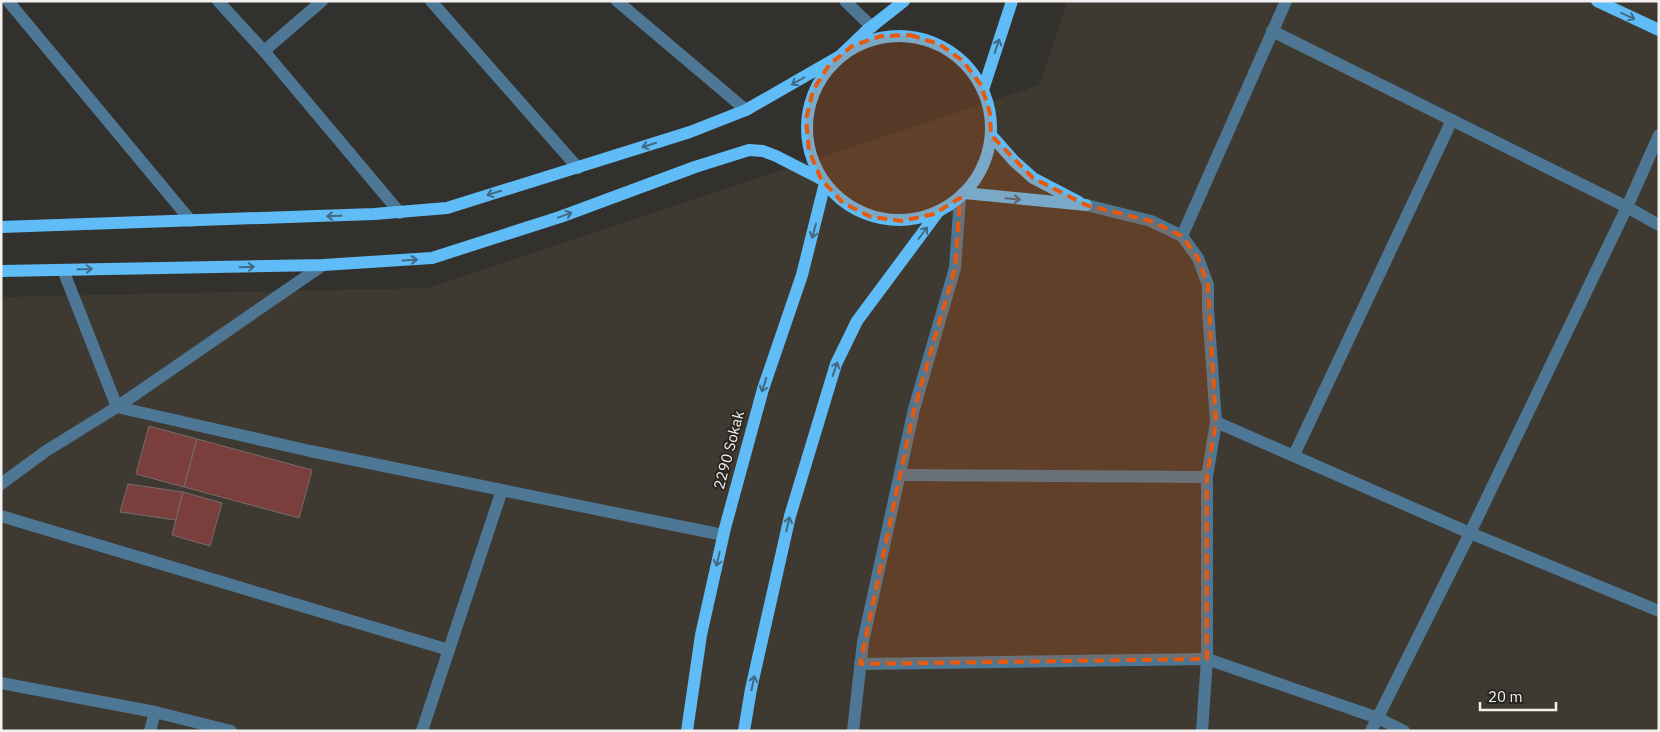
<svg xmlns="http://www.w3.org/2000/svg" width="1660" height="732" font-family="'IBM Plex Sans',sans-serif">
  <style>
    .built { fill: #3f3a31 }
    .building { fill: #7a3e3c; stroke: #746e6e }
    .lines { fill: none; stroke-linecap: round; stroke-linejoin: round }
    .minor { stroke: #4d7794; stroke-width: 12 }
    .major { stroke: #5fbcf7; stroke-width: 12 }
    .oneway { stroke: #416a82 }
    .marked { fill: #e8590c; fill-opacity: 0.2; stroke: #e8590c; stroke-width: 4; stroke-dasharray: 10 6; stroke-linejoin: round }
    .labels { text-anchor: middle; stroke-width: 4; stroke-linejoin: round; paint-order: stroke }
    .street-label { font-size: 15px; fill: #f3f1ef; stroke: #292723 }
  </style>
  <rect width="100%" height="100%" fill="#32312d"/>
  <polygon class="built" points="1068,1 1659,1 1659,731 1,731 1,297 427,288 1039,85"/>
  <g class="building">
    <polygon points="149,426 197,439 184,487 136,474"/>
    <polygon points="197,439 312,470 299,518 184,487"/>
    <polygon points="128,484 183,492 176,520 120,512"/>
    <polygon points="183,492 222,503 210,546 172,535"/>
  </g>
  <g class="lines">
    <g class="minor">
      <polyline points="8,1 191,221"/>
      <polyline points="218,1 264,51 400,213"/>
      <polyline points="431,1 578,168"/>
      <polyline points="617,1 746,110"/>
      <polyline points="845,1 872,27"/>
      <polyline points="1272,31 1627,207 1659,225"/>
      <polyline points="264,51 322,1"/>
      <polyline points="1086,205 1151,221 1182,236 1198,258 1208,285 1208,309 1216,422 1207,477 1207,659 1202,731"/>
      <polyline points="1182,236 1286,1"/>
      <polyline points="63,270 117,407"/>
      <polyline points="117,407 310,451 723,535"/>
      <polyline points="1216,422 1470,533 1659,611"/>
      <polyline points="1294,455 1452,120"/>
      <polyline points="900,475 1207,477"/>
      <polyline points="1,484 46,451 117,407 323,265"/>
      <polyline points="1,516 449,650"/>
      <polyline points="860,664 1207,659 1378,718 1404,731"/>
      <polyline points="1,683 155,712 231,731"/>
      <polyline points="150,731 155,712"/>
      <polyline points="422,731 502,490"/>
      <polyline points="853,731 863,642 914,409 955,268 960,198"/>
      <polyline points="1371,731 1470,533 1627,207 1659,135"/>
    </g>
    <g class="major">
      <polyline points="1597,1 1659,30"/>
      <circle cx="899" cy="128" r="92"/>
      <polyline points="983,90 1012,1"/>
      <polyline points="991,135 1014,161 1033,178 1079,202"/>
      <polyline points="964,193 1086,205"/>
      <polyline points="1,227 374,214 447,208 690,132 746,110 840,56 866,31 904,1"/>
      <polyline points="1,271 323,265 432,258 560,217 695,167 749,150 763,151 776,156 821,179"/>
      <polyline points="687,731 701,635 725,528 763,389 802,275 825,183"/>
      <polyline points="744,731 751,689 790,516 836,364 857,321 938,212"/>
    </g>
  </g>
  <defs><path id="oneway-shaft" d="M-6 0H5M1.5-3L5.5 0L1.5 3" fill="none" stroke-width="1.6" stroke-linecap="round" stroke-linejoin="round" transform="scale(1.25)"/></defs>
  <g class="oneway">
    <use href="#oneway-shaft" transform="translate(1628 16) rotate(25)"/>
    <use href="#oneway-shaft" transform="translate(997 46) rotate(-72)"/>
    <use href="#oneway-shaft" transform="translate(798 81) rotate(150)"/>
    <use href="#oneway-shaft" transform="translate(649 145) rotate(162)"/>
    <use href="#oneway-shaft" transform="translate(494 193) rotate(163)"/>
    <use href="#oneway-shaft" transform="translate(1013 199) rotate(5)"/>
    <use href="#oneway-shaft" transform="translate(565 215) rotate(-20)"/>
    <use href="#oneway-shaft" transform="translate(334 216) rotate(178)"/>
    <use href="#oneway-shaft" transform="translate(814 231) rotate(105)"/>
    <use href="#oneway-shaft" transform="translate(923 233) rotate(-53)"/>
    <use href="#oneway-shaft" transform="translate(410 260) rotate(-3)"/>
    <use href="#oneway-shaft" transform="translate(247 267) rotate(-2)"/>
    <use href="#oneway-shaft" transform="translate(85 269) rotate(-1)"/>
    <use href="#oneway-shaft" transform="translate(835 369) rotate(-71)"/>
    <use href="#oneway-shaft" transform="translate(764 385) rotate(108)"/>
    <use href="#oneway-shaft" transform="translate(788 524) rotate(-77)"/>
    <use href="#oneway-shaft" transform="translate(718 559) rotate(103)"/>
    <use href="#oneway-shaft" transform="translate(753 683) rotate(-78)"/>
  </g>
  <path class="marked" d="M910 35 939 44 963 61 981 85 990 113 991 135 1033 178 1086 205 1151 221 1182 236 1198 258 1208 285 1216 422 1207 477V659L860 664 914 409 955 268 960 198 934 214 902 221 871 217 843 203 821 179 809 151 806 119 813 90 829 65 852 46 881 36Z"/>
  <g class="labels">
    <g class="street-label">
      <text transform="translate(729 450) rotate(-75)" y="5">2290 Sokak</text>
    </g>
  </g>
  <rect width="1660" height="732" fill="none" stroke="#f3f1ef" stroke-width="5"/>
  <path d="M1480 702v8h76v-8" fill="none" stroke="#f3f1ef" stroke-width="2.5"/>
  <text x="1488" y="702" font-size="15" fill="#f3f1ef" stroke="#292723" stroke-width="4" paint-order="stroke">20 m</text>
</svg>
